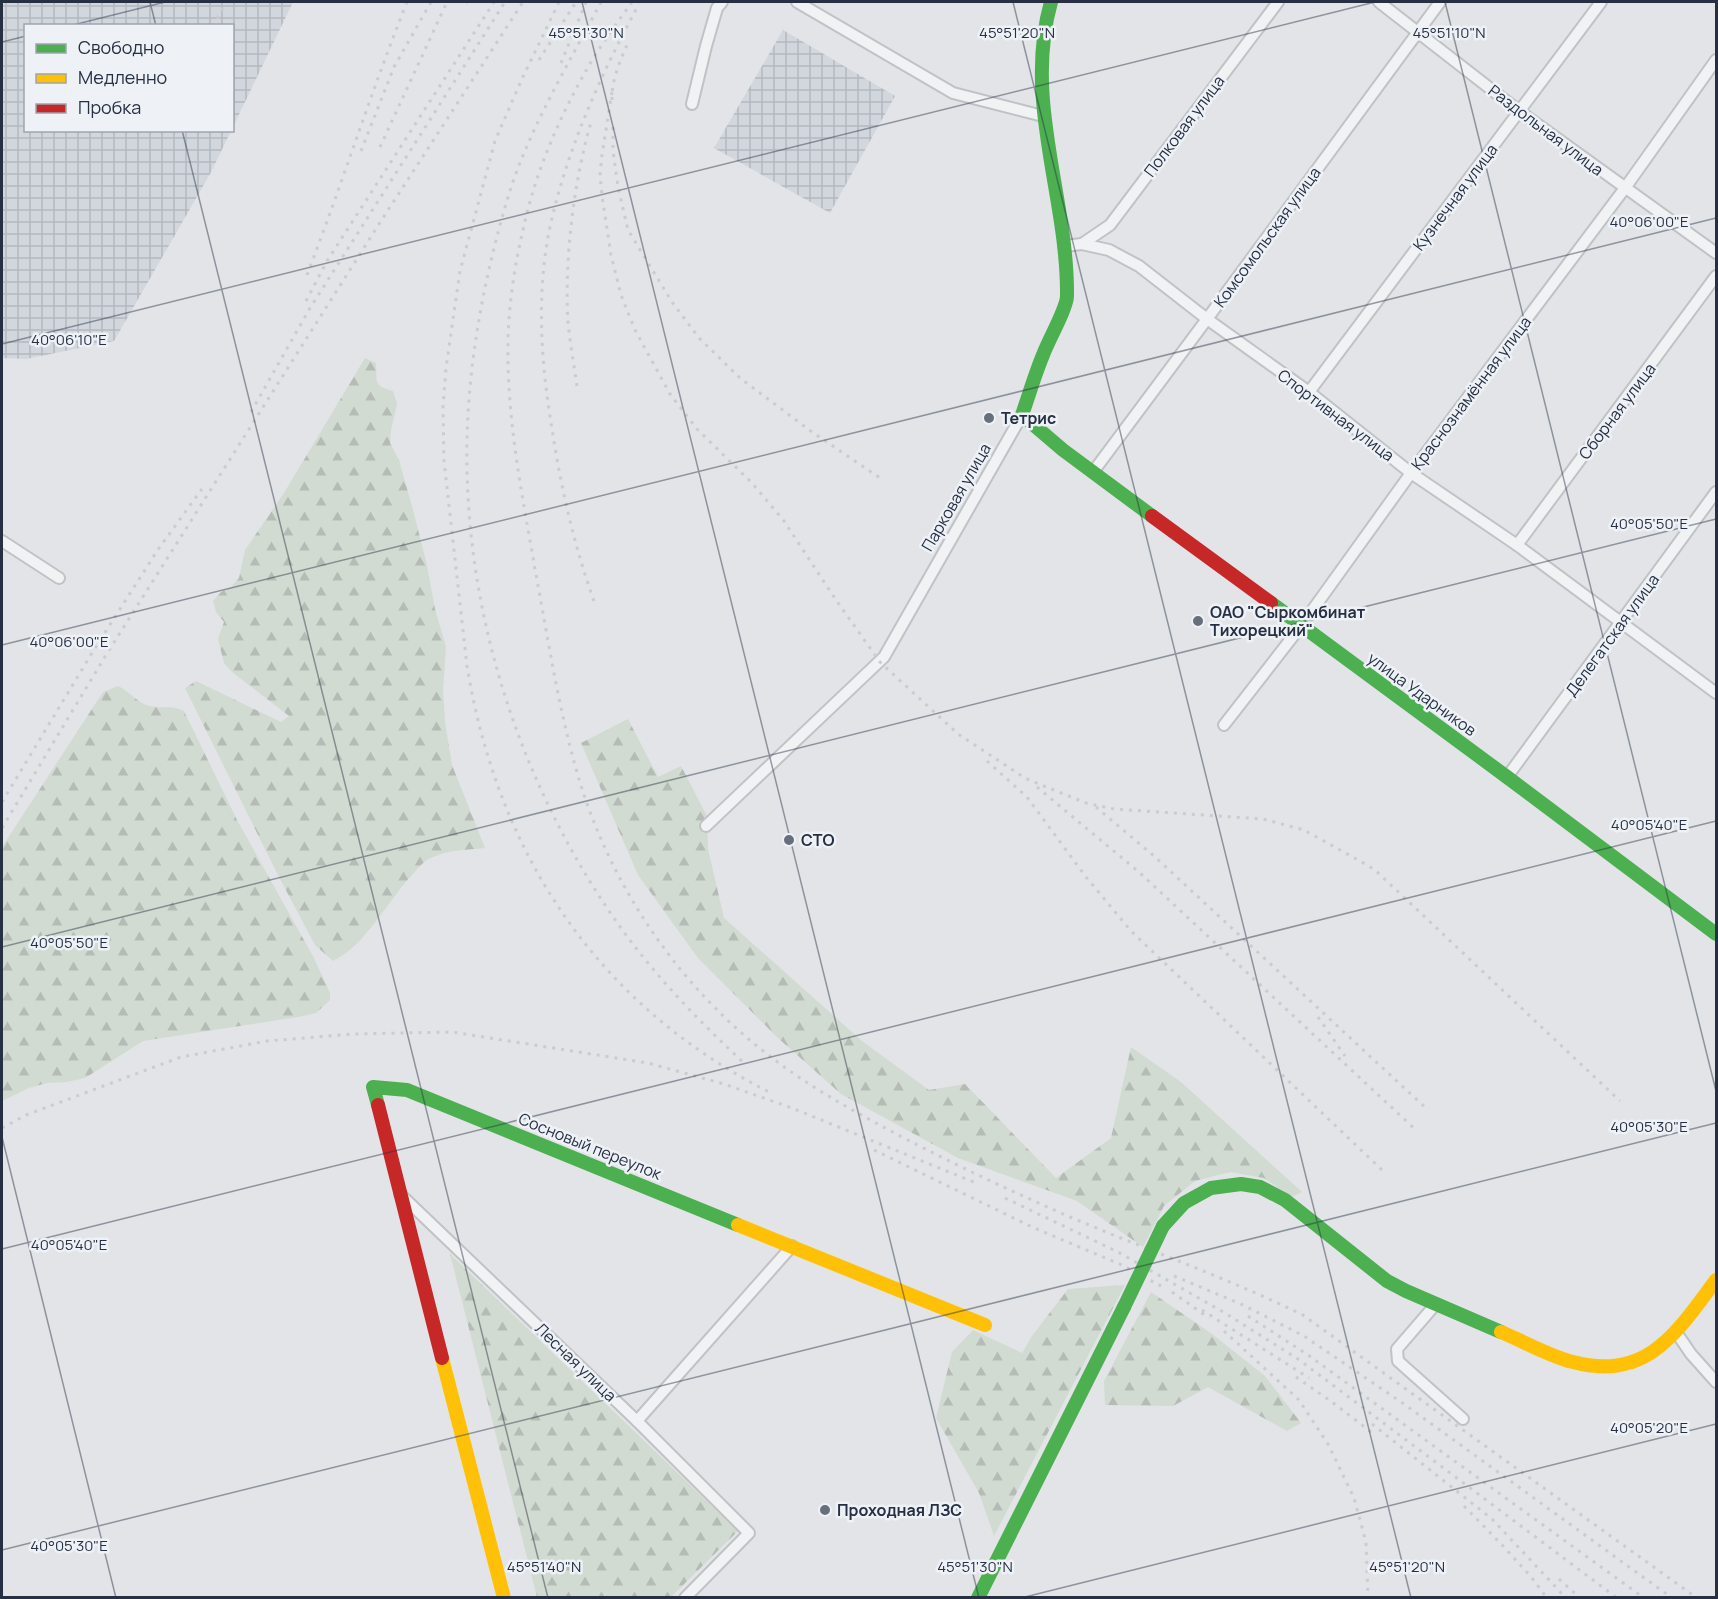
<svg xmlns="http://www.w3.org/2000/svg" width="1718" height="1599" font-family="Manrope,sans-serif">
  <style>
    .industrial { fill: url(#industrial-grid) }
    .forest { fill: url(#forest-firs) }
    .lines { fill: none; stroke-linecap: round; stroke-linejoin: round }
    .street-casing { stroke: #c0c2c5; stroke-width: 14 }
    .street { stroke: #f1f2f3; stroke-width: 10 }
    .fast { stroke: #4caf50; stroke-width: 14 }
    .slow { stroke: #ffc107; stroke-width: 14 }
    .jam { stroke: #c62828; stroke-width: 14 }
    .rail { stroke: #cacccf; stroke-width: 3; stroke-dasharray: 3 6; stroke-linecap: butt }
    .fast-bridge { stroke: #4caf50; stroke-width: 14 }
    .ticks { fill: none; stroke: #263042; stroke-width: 1.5; stroke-opacity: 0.45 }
    .poi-dot { fill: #686f7c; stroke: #eef2f7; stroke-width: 2 }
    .labels { text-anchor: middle; stroke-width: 5; stroke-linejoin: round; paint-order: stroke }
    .street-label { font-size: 16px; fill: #263042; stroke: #eef2f7 }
    .poi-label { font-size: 16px; font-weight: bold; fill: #263042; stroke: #eef2f7; text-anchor: start }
    .ticks-label { font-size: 15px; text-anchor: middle; fill: #263042; stroke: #eef2f7; stroke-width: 5; stroke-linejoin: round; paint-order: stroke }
  </style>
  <defs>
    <pattern id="industrial-grid" width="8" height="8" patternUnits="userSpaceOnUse" patternTransform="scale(1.5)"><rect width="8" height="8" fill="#d2d7de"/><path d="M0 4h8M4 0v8" fill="none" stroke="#b4b9c0"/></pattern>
    <pattern id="forest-firs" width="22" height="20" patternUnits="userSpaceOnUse" patternTransform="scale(1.5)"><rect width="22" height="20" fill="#d2dbd1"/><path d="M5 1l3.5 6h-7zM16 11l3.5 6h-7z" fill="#b4bcb5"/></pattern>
  </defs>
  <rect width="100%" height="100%" fill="#e2e4e7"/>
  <g class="industrial">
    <polygon points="2,2 293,2 233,127 232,26 26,26 26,130 231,131 210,174 114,341 26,359 2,358"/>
    <polygon points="783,30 895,96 830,213 714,148"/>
  </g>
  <g class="forest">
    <path d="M365 358 376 363C377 381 373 386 393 391L397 404 391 430 390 443 399 460 413 510 426 561 435 609 446 647 443 690 445 722 452 765 485 848C466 850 444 850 427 860 421 864 416 871 411 876 387 902 365 946 333 961L315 945 279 877 185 688 196 681 281 722 289 716 232 672 224 663 218 639 224 622 216 612 213 601 221 592 231 587 239 578 245 550 284 493Z"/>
    <path d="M118 686C129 691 136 701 146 705 162 710 169 704 184 711L237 820 314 958 330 993V1000L316 1013 298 1017 143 1041 85 1078 67 1082 47 1083 29 1088 2 1101V847L103 692Z"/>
    <polygon points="628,719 658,777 681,766 707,816 708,849 724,918 862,1041 929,1090 965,1084 1056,1178 1111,1138 1131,1047 1181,1082 1302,1192 1292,1197 1264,1178 1230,1172 1195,1181 1164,1206 1143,1247 1077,1201 958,1158 841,1094 778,1038 698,958 638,875 581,743"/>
    <polygon points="450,1254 738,1531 671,1597 537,1597"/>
    <polygon points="1125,1285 994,1536 979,1493 936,1418 952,1352 973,1330 1022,1353 1032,1336 1068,1289"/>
    <polygon points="1151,1292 1212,1334 1265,1376 1301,1423 1287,1431 1208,1387 1173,1406 1105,1405 1104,1381"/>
  </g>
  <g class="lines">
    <defs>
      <g id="street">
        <polyline points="797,2 953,93 1043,116"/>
        <polyline points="1379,2 1519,111 1716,253"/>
        <polyline points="692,104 706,46 717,8 722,2"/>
        <polyline points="1082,244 1110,225 1278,2"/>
        <polyline points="1064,246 1082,244 1109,250 1139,266 1207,319 1309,392 1411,473 1517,545 1716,693"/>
        <polyline points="1309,392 1601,2"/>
        <polyline points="1093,472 1207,319 1440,2"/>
        <polyline points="2,541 59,578"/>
        <polyline points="1517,545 1716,276"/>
        <polyline points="1224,725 1301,626 1411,473 1625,188 1716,60"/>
        <polyline points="1507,777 1716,492"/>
        <polyline points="706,826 884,657 1022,415"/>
        <polyline points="400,1194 637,1421 749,1533 685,1598"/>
        <polyline points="1435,1305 1397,1349 1398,1361 1463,1419"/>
        <polyline points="1676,1332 1691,1354 1716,1382"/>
        <polyline points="637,1421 792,1246"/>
      </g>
    </defs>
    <use href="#street" class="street-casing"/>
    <use href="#street" class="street"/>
    <g class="fast">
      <path d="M1051 2C1023 101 1068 197 1067 296 1067 308 1048 341 1043 355 1035 374 1029 395 1022 415L1063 450 1152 516"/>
      <polyline points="1271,603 1507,777 1716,934"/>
      <polyline points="378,1105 373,1087 407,1090 738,1225"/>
      <polyline points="1163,1226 1184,1203 1211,1188 1241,1184 1260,1187 1285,1200 1387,1281 1406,1291 1501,1332"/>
      <polyline points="978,1598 1124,1307"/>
    </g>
    <g class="slow">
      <polyline points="738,1225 985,1325"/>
      <path d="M1501 1332C1523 1341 1551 1357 1573 1362 1647 1382 1677 1332 1716 1280"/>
      <polyline points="442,1358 504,1598"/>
    </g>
    <g class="jam">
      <polyline points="1152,516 1271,603"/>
      <polyline points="378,1105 442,1358"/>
    </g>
    <g class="rail">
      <path d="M559 2 521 81 495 141 460 271 446 368 443 407 444 461 467 666C498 856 599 1007 773 1094"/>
      <path d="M601 2C569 63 528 131 508 197 482 284 465 378 467 469 470 635 529 805 629 939 663 984 703 1025 744 1063"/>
      <path d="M632 2C617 23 601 45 588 67 559 118 535 173 523 230 513 272 507 317 508 360 509 431 523 500 535 569 549 644 560 720 583 792 617 895 682 988 767 1054 809 1087 855 1112 902 1137 979 1177 1059 1214 1141 1246 1196 1268 1250 1289 1303 1315L1697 1598"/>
      <polyline points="466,3 467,2"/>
      <polyline points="212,26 227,2"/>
      <polyline points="539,60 576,2"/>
      <polyline points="561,63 586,2"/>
      <polyline points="612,92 602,155 600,175 602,196 611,255 621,295 635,330 670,394 697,429 752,483 784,521 836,600 880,662 958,734 1025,778 1044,786 1086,803 1114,809 1263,819 1304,830 1367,865 1375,870 1620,1101"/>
      <path d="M612 100C611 82 620 61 627 45"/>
      <polyline points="613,127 613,151 618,187 628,230 672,302 699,338 740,378 812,432 883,480"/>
      <polyline points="380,147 447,2"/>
      <polyline points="361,151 394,67 431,2"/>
      <path d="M307 275C342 184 371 92 407 2"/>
      <polyline points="306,301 327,261 494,2"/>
      <path d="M577 386C574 365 570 343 568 322 564 261 574 178 592 119"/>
      <polyline points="251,412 310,308 505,2"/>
      <path d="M594 601C574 545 561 488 552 429 541 362 536 294 550 227 567 149 601 74 639 4"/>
      <polyline points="987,761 1027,797 1086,877 1131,931 1382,1170"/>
      <polyline points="1037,787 1140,873 1417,1131"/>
      <polyline points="2,802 95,648 159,548 202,489"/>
      <polyline points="1096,807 1154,856 1428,1110"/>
      <polyline points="2,828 106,655 379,224 523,2"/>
      <polyline points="1318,1017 1345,1056"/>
      <polyline points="2,1128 26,1115 181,1057 267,1041 353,1034 452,1032 648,1063 724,1084 792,1108 976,1183"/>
      <polyline points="874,1150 1032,1227 1122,1265 1161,1286"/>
      <polyline points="1005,1198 1118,1252 1225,1313 1298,1359 1617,1598"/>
      <polyline points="1174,1276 1241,1304 1304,1336 1404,1404 1672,1598"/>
      <polyline points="1172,1292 1209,1318"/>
      <polyline points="1202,1310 1309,1378"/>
      <polyline points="1248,1316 1308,1355 1644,1598"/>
      <polyline points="1224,1331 1299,1400 1328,1444 1354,1498 1366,1542 1368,1598"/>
      <polyline points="1296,1377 1332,1402 1375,1435"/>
      <polyline points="1372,1424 1492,1519 1566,1598"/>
      <polyline points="1464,1506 1504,1547 1532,1578 1547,1598"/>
      <polyline points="1559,1579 1580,1598"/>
    </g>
    <polyline class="fast-bridge" points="1124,1307 1163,1226"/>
  </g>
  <path class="ticks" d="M150 2 156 26M582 2 979 1598M1013 2 1411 1598M1445 2 1716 1091M69 26 165 2M2 42 26 36M182 130 548 1598M2 344 1375 2M2 645 1716 218M2 947 1716 519M2 1137 116 1598M2 1249 1716 821M2 1550 1716 1123M1021 1598 1716 1424"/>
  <g class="poi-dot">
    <circle cx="989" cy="418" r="6"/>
    <circle cx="1198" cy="621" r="6"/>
    <circle cx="789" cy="840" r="6"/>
    <circle cx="825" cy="1510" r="6"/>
  </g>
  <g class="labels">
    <g class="street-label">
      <text transform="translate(1184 126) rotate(-53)" y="6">Полковая улица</text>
      <text transform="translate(1546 130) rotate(37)" y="6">Раздольная улица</text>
      <text transform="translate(1455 197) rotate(-53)" y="6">Кузнечная улица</text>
      <text transform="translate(1267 237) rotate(-54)" y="6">Комсомольская улица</text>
      <text transform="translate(1471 393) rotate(-53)" y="6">Краснознамённая улица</text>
      <text transform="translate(1617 411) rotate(-53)" y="6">Сборная улица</text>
      <text transform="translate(1336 415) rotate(37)" y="6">Спортивная улица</text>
      <text transform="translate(956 497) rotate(-60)" y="6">Парковая улица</text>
      <text transform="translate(1612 635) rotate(-54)" y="6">Делегатская улица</text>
      <text transform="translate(1422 694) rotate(36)" y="6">улица Ударников</text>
      <text transform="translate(590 1146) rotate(22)" y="6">Сосновый переулок</text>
      <text transform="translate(576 1362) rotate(44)" y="6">Лесная улица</text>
    </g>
    <g class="poi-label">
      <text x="1001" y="424">Тетрис</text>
      <text x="1210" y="618">ОАО "Сыркомбинат<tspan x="1210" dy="18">Тихорецкий"</tspan></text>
      <text x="801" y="846">СТО</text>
      <text x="837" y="1516">Проходная ЛЗС</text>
    </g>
  </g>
  <g class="ticks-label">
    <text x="586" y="38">45°51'30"N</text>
    <text x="1017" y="38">45°51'20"N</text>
    <text x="1449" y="38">45°51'10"N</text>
    <text x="1649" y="227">40°06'00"E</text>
    <text x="69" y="345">40°06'10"E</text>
    <text x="1649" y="529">40°05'50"E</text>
    <text x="69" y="647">40°06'00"E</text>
    <text x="1649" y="830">40°05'40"E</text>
    <text x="69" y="948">40°05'50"E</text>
    <text x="1649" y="1132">40°05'30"E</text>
    <text x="69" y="1250">40°05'40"E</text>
    <text x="1649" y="1433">40°05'20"E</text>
    <text x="69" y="1551">40°05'30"E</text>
    <text x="544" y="1572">45°51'40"N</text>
    <text x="975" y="1572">45°51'30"N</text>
    <text x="1407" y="1572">45°51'20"N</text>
  </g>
  <rect width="1718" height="1599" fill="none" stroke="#263042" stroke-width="6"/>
  <rect x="24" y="24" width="210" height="108" fill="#eef2f7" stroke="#9ea4af" stroke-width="1.5"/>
  <rect x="36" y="44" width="30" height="9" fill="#4caf50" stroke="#9ea4af" stroke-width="1.5"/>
  <text x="78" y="54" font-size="18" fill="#263042">Свободно</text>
  <rect x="36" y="74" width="30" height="9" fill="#ffc107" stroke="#9ea4af" stroke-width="1.5"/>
  <text x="78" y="84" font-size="18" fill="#263042">Медленно</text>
  <rect x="36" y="104" width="30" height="9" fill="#c62828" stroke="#9ea4af" stroke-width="1.5"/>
  <text x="78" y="114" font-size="18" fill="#263042">Пробка</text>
</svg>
